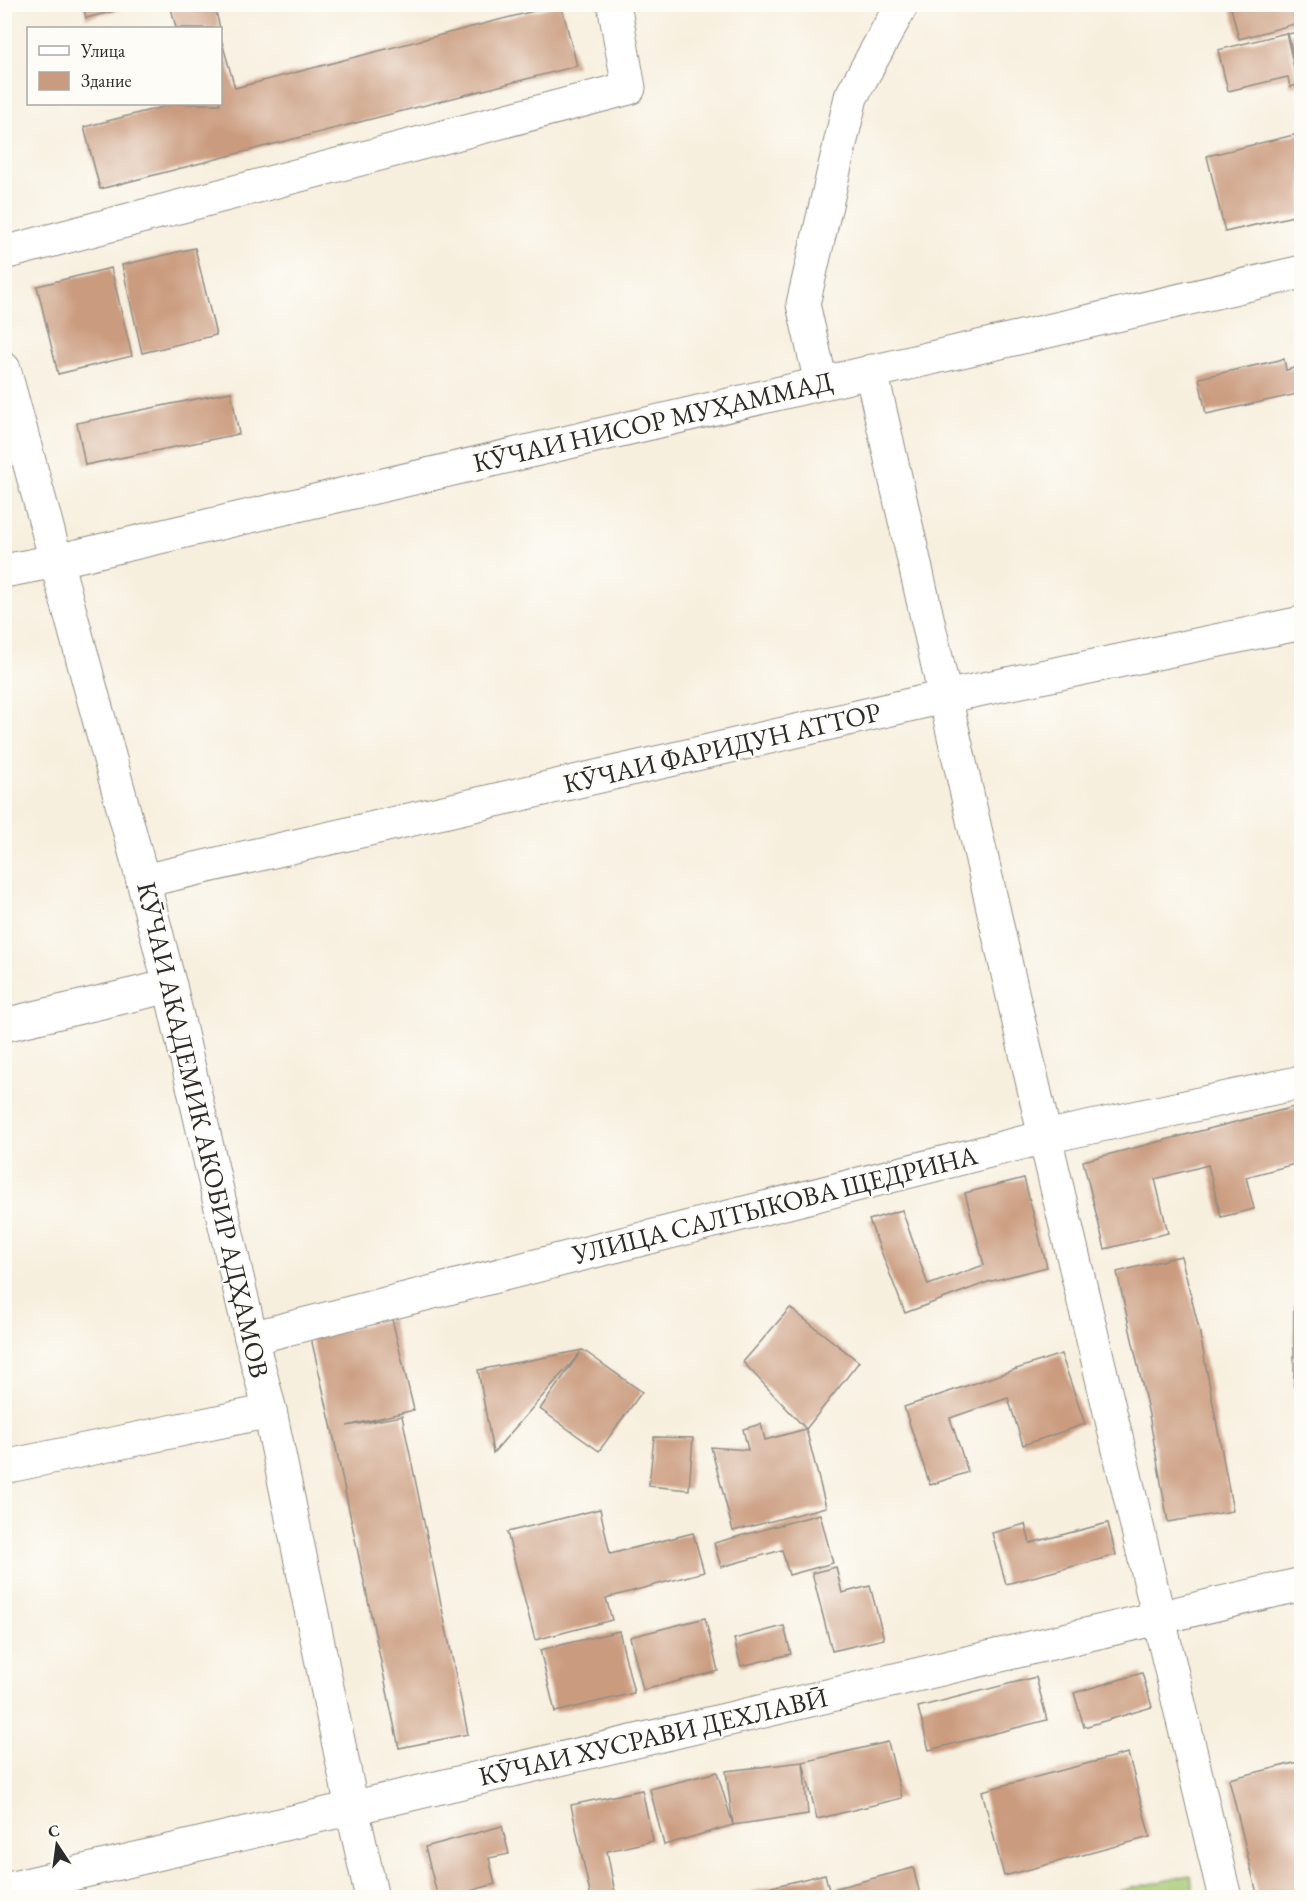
<svg xmlns="http://www.w3.org/2000/svg" width="1306" height="1902" font-family="'EB Garamond',serif">
  <style>
    .green { fill: #a4c770; stroke: #68794e; stroke-width: 1.5 }
    .building { fill: #ca9b7e }
    .lines { fill: none; stroke-linecap: round; stroke-linejoin: round }
    .minor-casing { stroke: #918d84; stroke-width: 35 }
    .minor { stroke: #fff; stroke-width: 33 }
    .labels { text-anchor: middle; stroke-width: 4.5; stroke-linejoin: round; paint-order: stroke }
    .street-label { font-size: 27px; fill: #2b2b2b; stroke: #fdfcf7 }
  </style>
  <rect width="100%" height="100%" fill="#fdfcf7"/>
  <filter id="ink" filterUnits="userSpaceOnUse"><feTurbulence type="fractalNoise" baseFrequency=".0167" numOctaves="2"/><feDisplacementMap in="SourceGraphic" scale="12" xChannelSelector="R" yChannelSelector="G"/><feConvolveMatrix kernelMatrix="1 2 1 2 8 2 1 2 1" color-interpolation-filters="sRGB"/></filter>
  <filter id="wash" filterUnits="userSpaceOnUse"><feTurbulence type="fractalNoise" baseFrequency=".008" numOctaves="4" result="noise"/><feDisplacementMap in="SourceGraphic" scale="24" xChannelSelector="R" yChannelSelector="G"/><feGaussianBlur stdDeviation="1.35" result="paint"/><feColorMatrix in="noise" values="0 0 0 0 0 0 0 0 0 0 0 0 0 0 0 0 0 1.4 0 .05"/><feComposite in="paint" operator="in"/></filter>
  <g filter="url(#wash)">
    <rect width="100%" height="100%" fill="#f7efde"/>
    <polygon class="green" points="1190,1875 1195,1897 1092,1897"/>
    <g id="blocks">
      <g class="building">
        <polygon points="83,4 138,4 138,5 86,18"/>
        <polygon points="170,4 214,4 220,28 176,28"/>
        <polygon points="561,4 577,66 100,189 84,127 174,104 220,104 220,35 235,88"/>
        <polygon points="1230,4 1302,4 1302,22 1239,39"/>
        <polygon points="1302,31 1302,84 1290,87 1288,77 1228,91 1218,50 1286,33 1296,75 1298,75 1288,34"/>
        <polygon points="1302,133 1302,214 1225,232 1207,156"/>
        <polygon points="195,248 216,335 142,353 122,265"/>
        <polygon points="111,268 132,356 58,374 37,286"/>
        <polygon points="1284,359 1286,370 1302,366 1302,393 1206,414 1199,378"/>
        <polygon points="231,392 239,434 85,465 77,423"/>
        <polygon points="1302,1105 1302,1162 1246,1177 1254,1209 1221,1217 1208,1165 1155,1179 1168,1233 1105,1249 1083,1161"/>
        <polygon points="1024,1178 1047,1267 988,1282 905,1313 869,1220 902,1210 928,1285 984,1265 965,1193"/>
        <polygon points="1181,1256 1199,1329 1233,1511 1168,1522 1149,1415 1117,1272"/>
        <rect x="1294" y="1306" width="8" height="81"/>
        <polygon points="790,1308 859,1362 806,1429 743,1362"/>
        <polygon points="392,1319 414,1410 347,1426 402,1416 468,1734 399,1748 332,1429 311,1338"/>
        <polygon points="583,1350 642,1392 599,1451 540,1409 580,1353 493,1453 478,1370"/>
        <polygon points="1061,1354 1085,1424 1023,1445 1008,1398 950,1418 968,1472 930,1485 904,1407"/>
        <polygon points="761,1424 765,1440 806,1429 826,1507 733,1531 711,1447 748,1450 743,1429"/>
        <polygon points="654,1437 693,1438 689,1490 649,1486"/>
        <polygon points="600,1509 610,1554 693,1533 704,1572 606,1598 612,1620 535,1640 507,1532"/>
        <polygon points="820,1514 833,1563 789,1575 782,1550 721,1567 714,1543"/>
        <polygon points="1108,1523 1116,1555 1006,1584 992,1533 1025,1524 1030,1543"/>
        <polygon points="836,1567 842,1593 870,1586 884,1639 832,1651 812,1573"/>
        <polygon points="705,1618 718,1671 643,1690 630,1637"/>
        <polygon points="784,1626 791,1654 741,1666 734,1639"/>
        <polygon points="619,1631 634,1693 555,1712 540,1650"/>
        <polygon points="1142,1673 1152,1707 1084,1727 1074,1693"/>
        <polygon points="1036,1677 1047,1720 929,1750 918,1707"/>
        <polygon points="888,1742 902,1798 817,1819 803,1762 808,1814 733,1825 726,1771 803,1762"/>
        <polygon points="1128,1753 1150,1837 1004,1876 982,1791"/>
        <polygon points="1302,1761 1302,1898 1258,1898 1229,1779"/>
        <polygon points="717,1772 733,1825 664,1845 650,1789"/>
        <polygon points="642,1790 653,1841 607,1851 616,1898 591,1898 571,1805"/>
        <polygon points="502,1826 509,1854 489,1858 495,1884 445,1898 438,1898 425,1847"/>
        <polygon points="913,1868 921,1898 838,1898 836,1888"/>
        <polygon points="825,1874 831,1898 752,1898 751,1892"/>
      </g>
    </g>
  </g>
  <g filter="url(#ink)">
    <use href="#blocks" fill-opacity="0" stroke="#918d84" stroke-width="1.5"/>
    <g class="lines">
      <defs>
        <g id="minor">
          <polyline points="4,253 629,88 614,4"/>
          <polyline points="4,369 143,881 170,986 251,1338 270,1411 352,1808 372,1898"/>
          <polyline points="871,371 1045,1137 1225,1898"/>
          <polyline points="821,383 803,304 851,97 902,4"/>
          <polyline points="4,571 56,561 1302,272"/>
          <polyline points="143,881 944,697 1302,623"/>
          <polyline points="4,1025 170,986"/>
          <polyline points="251,1338 1045,1137 1302,1082"/>
          <polyline points="4,1467 270,1411"/>
          <polyline points="4,1890 1302,1584"/>
        </g>
      </defs>
      <use href="#minor" class="minor-casing"/>
      <use href="#minor" class="minor"/>
    </g>
  </g>
  <g class="labels">
    <g class="street-label">
      <text transform="translate(653 422) rotate(-13)" y="9">КӮЧАИ НИСОР МУҲАММАД</text>
      <text transform="translate(722 748) rotate(-13)" y="9">КӮЧАИ ФАРИДУН АТТОР</text>
      <text transform="translate(203 1130) rotate(77)" y="9">КӮЧАИ АКАДЕМИК АКОБИР АДҲАМОВ</text>
      <text transform="translate(775 1205) rotate(-14)" y="9">УЛИЦА САЛТЫКОВА ЩЕДРИНА</text>
      <text transform="translate(653 1737) rotate(-13)" y="9">КӮЧАИ ХУСРАВИ ДЕХЛАВӢ</text>
    </g>
  </g>
  <rect width="1306" height="1902" fill="none" stroke="#fdfcf7" stroke-width="24"/>
  <rect x="27" y="27" width="195" height="78" fill="#fdfcf7" stroke="#a9a8a5" stroke-width="1.5"/>
  <rect x="39" y="46" width="30" height="9" fill="#ffffff" stroke="#a9a8a5" stroke-width="1.5"/>
  <text x="81" y="57" font-size="18" fill="#2b2b2b">Улица</text>
  <rect x="39" y="72" width="30" height="18" fill="#ca9b7e" stroke="#a9a8a5" stroke-width="1.5"/>
  <text x="81" y="87" font-size="18" fill="#2b2b2b">Здание</text>
  <g transform="translate(57 1845) rotate(347)" stroke="#fdfcf7" stroke-width="4.5" paint-order="stroke">
  <path d="M0-4.5L10 22L0 15L-10 22Z" fill="#2b2b2b"/>
  <text y="-9" font-size="16" font-weight="bold" text-anchor="middle" fill="#2b2b2b">С</text>
  </g>
</svg>
